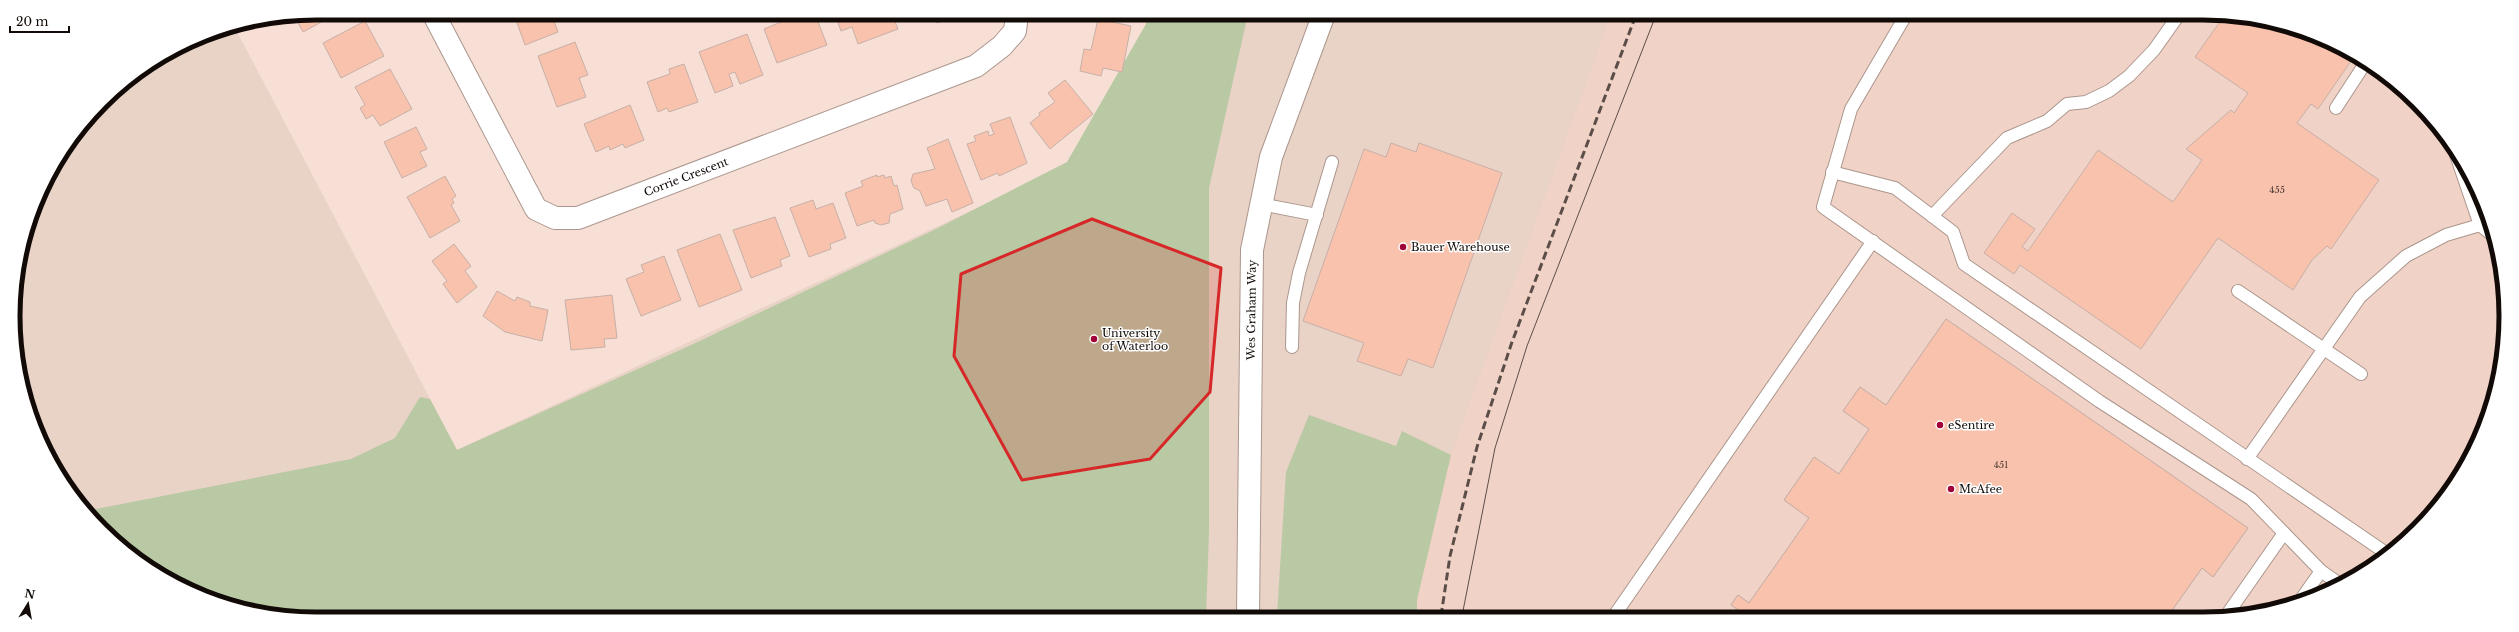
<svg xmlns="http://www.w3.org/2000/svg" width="2519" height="632" font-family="'Libre Baskerville',serif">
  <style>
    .built { fill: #f1d2c6 }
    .education { fill: #e9d2c6 }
    .green { fill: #b8c9a4 }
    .building { fill: #f8c2ad; stroke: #c7b0a8 }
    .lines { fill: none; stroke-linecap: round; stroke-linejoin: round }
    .service-casing { stroke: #ab968d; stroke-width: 14 }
    .minor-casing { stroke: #ab968d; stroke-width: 24 }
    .service { stroke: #fff; stroke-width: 12 }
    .minor { stroke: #fff; stroke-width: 22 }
    .tram { stroke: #5b4e49; stroke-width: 1 }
    .rail { stroke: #5b4e49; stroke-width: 3; stroke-dasharray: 8 4; stroke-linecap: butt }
    .marked { fill: #d62828; fill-opacity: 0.2; stroke: #d62828; stroke-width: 3; stroke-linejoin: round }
    .poi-dot { fill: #a10136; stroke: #fff; stroke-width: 1.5 }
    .labels { text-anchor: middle; stroke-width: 3; stroke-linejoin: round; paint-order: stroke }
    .number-label { font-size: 9px; fill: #4b3830 }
    .street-label { font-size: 11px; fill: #110a07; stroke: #fff }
    .poi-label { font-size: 11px; fill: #110a07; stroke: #fff; text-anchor: start }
    .rim { fill: none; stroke: #110a07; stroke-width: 5 }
  </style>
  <rect width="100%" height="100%" fill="#f7dfd6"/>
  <polygon class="built" points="1252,14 2243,16 2301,29 2355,54 2403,88 2444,132 2475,182 2496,238 2505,296 2503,356 2476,445 2417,530 2337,588 2242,616 276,616 219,603 165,579 116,544 457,450 602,383 705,481"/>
  <polygon class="education" points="1199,14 1611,15 1451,455 1417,600 1417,616 276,616 219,603 165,579 116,544 76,501 44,450 23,395 14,296 23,237 44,182 76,131 116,88 200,36 234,26 457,450 1138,133"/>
  <g class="green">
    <polygon points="1144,14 1248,14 1209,188 1209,532 1206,616 276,616 219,603 165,579 116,544 86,511 351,459 395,438 420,397 430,399 457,450 689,346 934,230 1067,162 1146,24"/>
    <polygon points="1309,415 1396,446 1402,431 1451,455 1417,600 1417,616 1277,616 1286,472"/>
  </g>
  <g class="building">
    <polygon points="316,13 338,13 303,32 294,15"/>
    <polygon points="519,13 551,13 558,32 525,45 516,20 521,18"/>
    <polygon points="815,14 827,45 777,63 764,29 793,17 795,21"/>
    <polygon points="835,14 892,14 898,29 858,44 852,27 841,31"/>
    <polygon points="912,14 959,14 959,15 937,23 934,14 915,21"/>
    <polygon points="2224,16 2243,16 2301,29 2348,51 2344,56 2351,61 2318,109 2311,104 2297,123 2379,180 2331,249 2327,246 2312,260 2293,290 2218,238 2141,349 2020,265 2014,274 1984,253 2012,213 2035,229 2022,247 2028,251 2098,150 2173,202 2202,160 2186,149 2231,110 2234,113 2248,93 2195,57"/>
    <polygon points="1098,19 1131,26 1122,72 1103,68 1101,76 1080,71 1084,49 1091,50"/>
    <polygon points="365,21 384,56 341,78 323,43"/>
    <polygon points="747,34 763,75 740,84 735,72 729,74 733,86 715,93 699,52"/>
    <polygon points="575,42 588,75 579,78 586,97 557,107 538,56"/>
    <polygon points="684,64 698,102 669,112 667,108 658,112 647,82 670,74 669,69"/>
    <polygon points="390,69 412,109 380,126 373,115 366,119 360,108 365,105 355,87"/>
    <polygon points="1065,80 1093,114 1050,149 1030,123 1040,115 1039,113 1055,102 1048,93"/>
    <polygon points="630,105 644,140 625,148 623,144 610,150 609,146 596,152 584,124"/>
    <polygon points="1010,117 1027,163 999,176 998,173 981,180 967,144 976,141 974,136 988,131 989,136 994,134 990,124"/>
    <polygon points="416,127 427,149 420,152 427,166 402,178 384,142"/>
    <polygon points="948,139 973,203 952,212 947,199 926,206 920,191 914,188 911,181 913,174 935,169 927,148"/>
    <polygon points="1391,143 1416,152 1419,143 1502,173 1433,368 1408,359 1401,376 1357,361 1364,343 1303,321 1364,149 1386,157"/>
    <polygon points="877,175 877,177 884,175 885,178 891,176 894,186 897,185 903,209 890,214 889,223 881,225 875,223 874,220 857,226 845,193 863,186 861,181"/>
    <polygon points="445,176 456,196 452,199 454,203 451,205 460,221 430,238 407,197"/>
    <polygon points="813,200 816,209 833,203 846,238 830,244 831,249 809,257 790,208"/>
    <polygon points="775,217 790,256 780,260 782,266 751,278 733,230"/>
    <polygon points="720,234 742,290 699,307 677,250"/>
    <polygon points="454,244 471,266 465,271 477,287 457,303 443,284 447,281 432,261"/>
    <polygon points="664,256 681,300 641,316 626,279 644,272 641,265"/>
    <polygon points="497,291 515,301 517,297 530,302 530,306 548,310 542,341 505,332 483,316"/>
    <polygon points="612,295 617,338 604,339 605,347 571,350 565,300"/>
    <polygon points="1946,319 2248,528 2213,577 2202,568 2168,616 1943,616 1909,593 1893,616 1741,616 1743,613 1731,605 1738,595 1749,603 1809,518 1784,500 1814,457 1839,474 1869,429 1843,411 1860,387 1886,405"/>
    <polygon points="1946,319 2248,528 2213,577 2202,568 2168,616 1741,616 1743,613 1731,605 1738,595 1749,603 1809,518 1784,500 1814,457 1839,474 1869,429 1843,411 1860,387 1886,405"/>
  </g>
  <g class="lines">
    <defs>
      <g id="service">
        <polyline points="1906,15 1851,109 1823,207 2099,401 2251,499 2321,571 2341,585"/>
        <polyline points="2178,16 2154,50 2129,76 2109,91 2086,102 2067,104 2047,121 2007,138 1932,216 1953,232 1964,264 2386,553"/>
        <polyline points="2336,108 2366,62"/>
        <polyline points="2454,149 2480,225 2496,238"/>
        <polyline points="1832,172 1895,188 1932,216"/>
        <polyline points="1261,204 1317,215"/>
        <polyline points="2238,291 2361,374"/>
        <polyline points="1292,347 1293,303 1299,273 1332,162"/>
        <polyline points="2247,459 2360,297 2406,256 2446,235 2480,225"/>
        <polyline points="2302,598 2321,571"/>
        <polyline points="1614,616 1873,241"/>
        <polyline points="2226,616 2284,533"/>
      </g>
      <g id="minor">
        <path id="s1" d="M433 13 536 209 555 218H578L976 66 1002 46 1015 31 1017 14"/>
        <path id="s2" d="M1248 616 1252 250 1271 157 1324 14"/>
      </g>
    </defs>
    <use href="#service" class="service-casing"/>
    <use href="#minor" class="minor-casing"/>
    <use href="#service" class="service"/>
    <use href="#minor" class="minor"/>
    <polyline class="tram" points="1462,616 1495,448 1527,346 1656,15"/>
    <polyline class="rail" points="1441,616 1450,556 1477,447 1512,342 1636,15"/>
  </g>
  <path class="marked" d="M1092 219 1221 268 1210 392 1150 459 1022 480 954 356 961 274Z"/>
  <g class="poi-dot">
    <circle cx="1403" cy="247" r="4"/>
    <circle cx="1094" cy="339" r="4"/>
    <circle cx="1940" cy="425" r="4"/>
    <circle cx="1951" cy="489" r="4"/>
  </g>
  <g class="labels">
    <g class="number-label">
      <text x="2277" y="193">455</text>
      <text x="2001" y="468">451</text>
    </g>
    <g class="street-label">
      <text dy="4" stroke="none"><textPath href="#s1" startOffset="381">Corrie Crescent</textPath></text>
      <text dy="4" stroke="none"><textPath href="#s2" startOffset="306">Wes Graham Way</textPath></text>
    </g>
    <g class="poi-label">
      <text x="1411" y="251">Bauer Warehouse</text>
      <text x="1102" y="337">University<tspan x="1102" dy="13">of Waterloo</tspan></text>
      <text x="1948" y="429">eSentire</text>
      <text x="1959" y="493">McAfee</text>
    </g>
  </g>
  <path d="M0 0H2519V632H0ZM316 20H2203A296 296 0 0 1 2499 316V316A296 296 0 0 1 2203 612H316A296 296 0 0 1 20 316V316A296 296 0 0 1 316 20Z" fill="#fff" fill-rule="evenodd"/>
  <path class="rim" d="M316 20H2203A296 296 0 0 1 2499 316V316A296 296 0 0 1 2203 612H316A296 296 0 0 1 20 316V316A296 296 0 0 1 316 20Z"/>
  <g transform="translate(28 604) rotate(11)" stroke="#ffffff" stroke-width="3" paint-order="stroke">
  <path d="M0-3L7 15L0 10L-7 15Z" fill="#110a07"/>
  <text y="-6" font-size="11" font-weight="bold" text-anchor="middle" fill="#110a07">N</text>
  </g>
  <path d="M10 26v6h59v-6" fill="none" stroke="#110a07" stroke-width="2"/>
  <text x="16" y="26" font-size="12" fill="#110a07" stroke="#ffffff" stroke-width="3" paint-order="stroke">20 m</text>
</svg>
